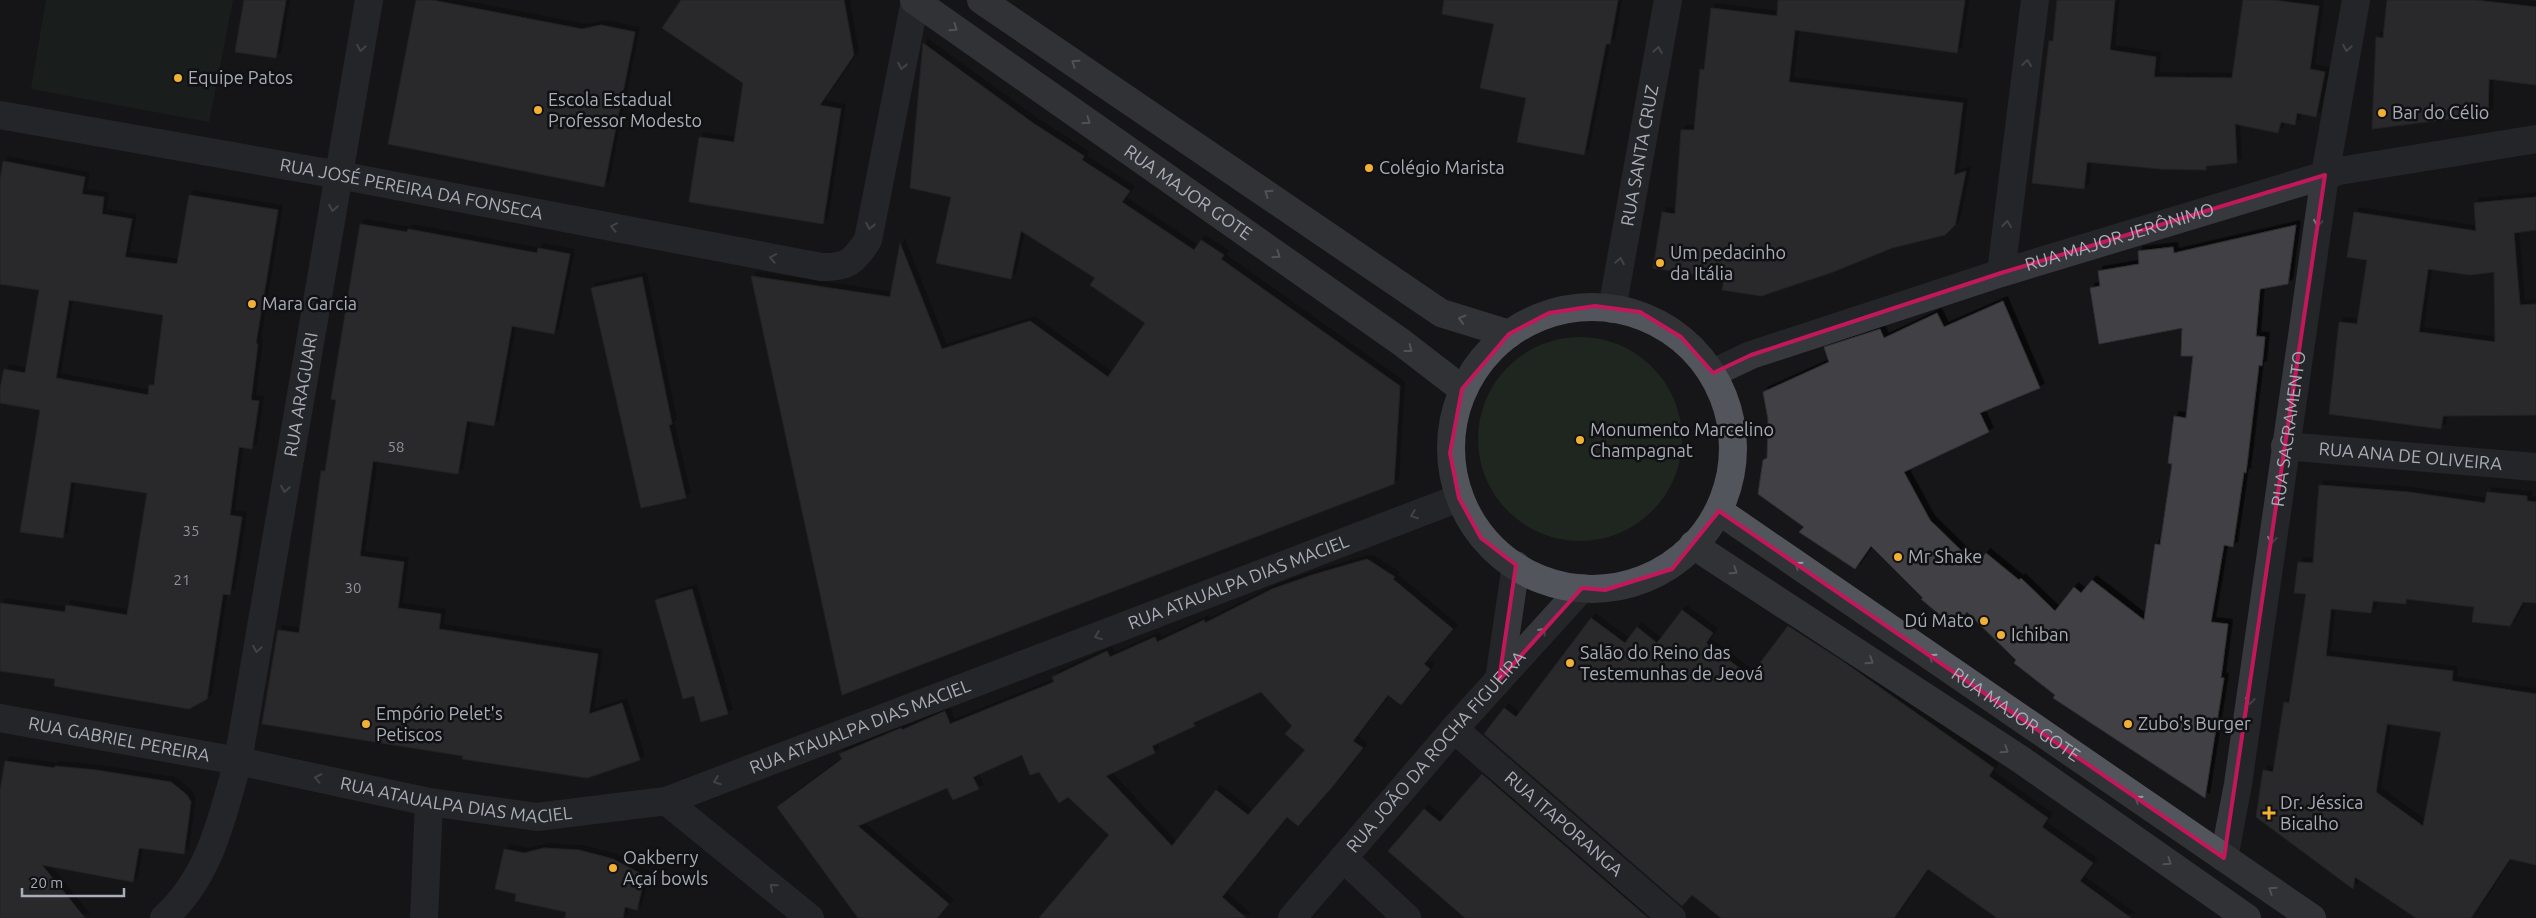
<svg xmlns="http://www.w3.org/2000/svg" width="2536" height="918" font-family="Ubuntu,sans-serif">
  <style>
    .green { fill: #1e261f }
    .building { fill: #404145; stroke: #303034; fill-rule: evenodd; filter: url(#shadow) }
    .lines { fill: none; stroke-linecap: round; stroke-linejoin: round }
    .minor { stroke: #37383d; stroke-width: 28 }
    .major { stroke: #53555c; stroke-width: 28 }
    .oneway { stroke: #979ba6 }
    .oneway2 { stroke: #757881 }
    .marked { fill: none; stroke: #c2185b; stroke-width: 4; stroke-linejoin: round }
    .poi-dot { fill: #f2b134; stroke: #111113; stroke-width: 2 }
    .labels { text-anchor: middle; stroke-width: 5; stroke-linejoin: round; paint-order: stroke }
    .number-label { font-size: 15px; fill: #8e929b }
    .poi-label { font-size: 18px; fill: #a8adb8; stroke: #111113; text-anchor: start }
    .street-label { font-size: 18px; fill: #a8adb8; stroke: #111113 }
  </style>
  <defs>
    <filter id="shadow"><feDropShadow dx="4.5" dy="-4.5" stdDeviation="0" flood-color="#0009"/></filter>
  </defs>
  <rect width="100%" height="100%" fill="#161618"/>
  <g class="green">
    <polygon points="46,0 233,0 209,122 31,89"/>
    <circle cx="1580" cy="439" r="102"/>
  </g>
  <g class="building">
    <polygon points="244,0 286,0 276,58 235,52"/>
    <polygon points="416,0 432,0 582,29 601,25 635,32 604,187 388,144"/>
    <polygon points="681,0 844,0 854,55 820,105 841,109 823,224 689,202 699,137 734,142 743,83 662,28"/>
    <polygon points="1444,0 1618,0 1610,44 1606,44 1584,155 1517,142 1526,98 1480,88 1494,24 1442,14"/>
    <polygon points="1778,0 1965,0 1957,53 1795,30 1789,82 1963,103 1954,175 1966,171 1955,225 1945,235 1892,248 1833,272 1761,296 1722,290 1724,279 1653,268 1662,212 1675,214 1681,130 1694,130 1700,69 1704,70 1711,8 1777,16"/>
    <polygon points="2057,0 2115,0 2110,50 2156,57 2154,77 2232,78 2243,0 2273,0 2319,6 2310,69 2325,72 2316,117 2297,113 2295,125 2281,122 2278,133 2235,124 2237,163 2206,166 2206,170 2161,169 2087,162 2084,189 2032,183 2049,41 2053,41"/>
    <polygon points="2387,0 2475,0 2536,7 2536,85 2489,79 2488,114 2372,129 2376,37 2383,38"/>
    <polygon points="923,43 1033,123 1084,156 1082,160 1130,191 1122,202 1194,250 1201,240 1224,255 1221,259 1400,386 1394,484 842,695 751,276 890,297 900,243 942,349 1030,321 1108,377 1145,323 1090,285 1095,278 1021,231 1011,279 936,263 951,197 910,188"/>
    <path d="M3 161 85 177 82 194 104 197 102 214 132 219 125 257 177 264 189 195 278 210 256 343 258 344 251 400 259 401 252 449 239 447 230 515 242 517 230 595 223 594 207 699 189 709 54 686 55 679 0 671V603L65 612 66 605 127 615 147 493 71 482 63 538 20 532 40 410 0 403V389L4 369 25 373 39 290 0 284V180ZM69 300 163 315 154 385H149L148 395 56 378Z"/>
    <path d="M2536 197V230L2514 233 2520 305 2536 304V415L2443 416 2441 429 2329 414 2339 322 2357 324 2367 260 2347 257 2354 212 2476 231 2474 203ZM2428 269 2470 275 2494 272 2495 342 2419 332Z"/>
    <polygon points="360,224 407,232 408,229 537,253 538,248 570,254 554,334 512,326 494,426 467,421 458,474 373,461 360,556 404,562 398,608 441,614 439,629 598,654 589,714 622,703 640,760 587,778 462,759 463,756 262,724 278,630 299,633 321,471 325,471 336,400 331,399"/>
    <polygon points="2296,225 2288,284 2260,289 2256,336 2265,337 2262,366 2259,365 2246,473 2244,472 2233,547 2224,545 2211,622 2228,624 2221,678 2224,678 2205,798 2053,698 2055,695 2014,663 2016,660 1967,612 1954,627 1921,599 1923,598 1871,546 1855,569 1799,532 1804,527 1758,494 1763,460 1767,458 1768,419 1763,392 1829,362 1824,347 1880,329 1884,338 1937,313 1944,327 2003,301 2040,388 1980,413 1989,432 1904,472 1930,520 1976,565 1986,553 2019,580 2021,578 2055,611 2074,587 2081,593 2092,580 2144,620 2155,544 2160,545 2172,464 2168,463 2174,416 2186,418 2193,356 2181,356 2182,328 2099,344 2090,288 2100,286 2098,271 2139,264 2138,251 2173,247 2174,253"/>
    <polygon points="642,277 672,424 669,425 686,498 641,508 591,288"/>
    <path d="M2319 485 2408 492 2485 503 2487 492 2527 496V501L2536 502V603L2523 602 2510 626 2472 622 2474 607 2406 599V604L2373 601 2371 613 2331 609 2326 656 2453 671 2452 681 2536 694V865L2510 859 2471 918H2416L2355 877 2353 889 2256 817 2263 770 2273 772 2284 702 2289 703 2306 594 2294 593 2298 562 2313 563ZM2387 724 2441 732 2423 826 2376 792Z"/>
    <path d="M1367 559 1395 577 1393 579 1453 629 1424 664 1430 669 1401 705 1388 695 1353 741 1363 748 1333 786 1298 826 1287 817 1222 897 1246 918H1039L1109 835 1068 797 1059 803 1039 772 1030 775 1022 755 973 777 979 789 953 800 947 788 858 826 949 904 937 918H858L777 807 842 759 839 754 901 728 902 730 945 711 950 724 1054 682 1052 677 1107 651 1110 657 1155 637 1157 642 1204 620 1205 623 1272 589 1312 575ZM1261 692 1292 726 1285 734 1305 750 1248 815 1216 790 1172 846 1106 776 1155 753 1152 746 1195 726 1193 723Z"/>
    <polygon points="692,589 728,714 701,722 694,696 683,699 655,600"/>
    <polygon points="1682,610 1713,633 1706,643 1750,676 1788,626 1844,662 1994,768 1989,776 2048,818 2042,827 2093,863 2080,881 2131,918 1997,918 1928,869 1894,918 1721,918 1692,895 1682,906 1484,734 1504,708 1516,717 1591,618 1625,643 1637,627 1657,643"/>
    <polygon points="5,761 55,768 55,766 96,770 171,782 187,795 191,802 184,854 139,848 133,882 42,865 85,918 0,918 0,791"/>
    <polygon points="1482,774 1648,918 1465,918 1388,851 1424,809 1440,822"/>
    <polygon points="544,848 579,850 613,859 645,876 637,910 625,907 623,918 565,918 566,912 515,901 516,894 495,889 504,849 524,853"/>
  </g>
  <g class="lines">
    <g class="minor">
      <path id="s1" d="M0 115 339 175 821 267C848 268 854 261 868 240L915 1"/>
      <polyline points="2001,273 2035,0"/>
      <path id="s2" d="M1612 309 1668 0"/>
      <path id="s3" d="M1713 373 1751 355 2001 273 2339 171 2536 139"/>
      <path id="s4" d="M2285 446 2536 467"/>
      <polyline points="1499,680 1516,565"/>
      <path id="s5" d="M0 718 238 761 429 802 537 817 666 801 1459 498"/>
      <path id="s6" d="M1454 729 1672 918"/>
      <polyline points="666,801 810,918"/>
      <polyline points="1343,858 1407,918"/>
      <path id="s7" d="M2224 858 2238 784 2325 175 2356 0"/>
      <path id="s8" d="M164 918C210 877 222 818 238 761L369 0"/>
      <polyline points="424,918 429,802"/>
      <path id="s9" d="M1292 918 1454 729 1582 588"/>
    </g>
    <g class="major">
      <path id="s10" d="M914 0 1401 342 1462 389"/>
      <polyline points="981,0 1441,313 1509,334"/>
      <circle cx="1592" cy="448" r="141"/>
      <path id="s11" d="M1719 511 2312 918"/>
      <polyline points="1693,545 2020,759 2247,918"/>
    </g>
  </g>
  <defs><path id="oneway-chevron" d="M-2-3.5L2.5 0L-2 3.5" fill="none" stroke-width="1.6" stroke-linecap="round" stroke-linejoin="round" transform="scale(1.25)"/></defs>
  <g class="oneway">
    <use href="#oneway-chevron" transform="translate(954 28) rotate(35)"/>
    <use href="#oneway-chevron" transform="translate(1075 63) rotate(-146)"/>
    <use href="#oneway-chevron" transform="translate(1087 121) rotate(35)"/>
    <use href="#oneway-chevron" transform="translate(1268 193) rotate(-145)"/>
    <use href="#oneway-chevron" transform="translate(1277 255) rotate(35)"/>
    <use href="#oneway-chevron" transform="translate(1462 319) rotate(-163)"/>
    <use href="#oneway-chevron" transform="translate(1409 349) rotate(37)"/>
    <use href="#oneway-chevron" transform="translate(1798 565) rotate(-146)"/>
    <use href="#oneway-chevron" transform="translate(1734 571) rotate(33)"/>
    <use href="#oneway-chevron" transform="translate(1932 657) rotate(-146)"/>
    <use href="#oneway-chevron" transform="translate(1870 661) rotate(33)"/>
    <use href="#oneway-chevron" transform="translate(2005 750) rotate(33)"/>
    <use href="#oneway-chevron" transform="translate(2138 799) rotate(-146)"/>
    <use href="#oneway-chevron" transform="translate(2168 862) rotate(35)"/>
    <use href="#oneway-chevron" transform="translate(2272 890) rotate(-146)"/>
  </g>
  <g class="oneway2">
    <use href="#oneway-chevron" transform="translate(361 48) rotate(100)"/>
    <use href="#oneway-chevron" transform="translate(2347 48) rotate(100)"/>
    <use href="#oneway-chevron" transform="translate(1658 50) rotate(-80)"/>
    <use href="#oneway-chevron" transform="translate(2027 63) rotate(-83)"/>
    <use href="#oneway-chevron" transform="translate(902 66) rotate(101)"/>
    <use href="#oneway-chevron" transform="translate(333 208) rotate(100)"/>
    <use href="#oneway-chevron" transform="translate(2318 223) rotate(98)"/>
    <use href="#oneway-chevron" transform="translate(2007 224) rotate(-83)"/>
    <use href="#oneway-chevron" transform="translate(870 226) rotate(101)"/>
    <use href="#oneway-chevron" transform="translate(614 227) rotate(-169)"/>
    <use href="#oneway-chevron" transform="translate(773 258) rotate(-169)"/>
    <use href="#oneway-chevron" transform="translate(1620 261) rotate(-80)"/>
    <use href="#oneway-chevron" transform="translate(285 489) rotate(100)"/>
    <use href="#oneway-chevron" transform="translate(1414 515) rotate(159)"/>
    <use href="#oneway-chevron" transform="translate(2272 540) rotate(98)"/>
    <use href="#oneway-chevron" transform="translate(1543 631) rotate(-48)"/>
    <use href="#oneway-chevron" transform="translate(1098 636) rotate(159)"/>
    <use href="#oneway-chevron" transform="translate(257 649) rotate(100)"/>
    <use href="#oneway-chevron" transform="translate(2250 701) rotate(98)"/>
    <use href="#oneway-chevron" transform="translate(318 778) rotate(-168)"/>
    <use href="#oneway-chevron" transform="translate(717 781) rotate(159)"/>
    <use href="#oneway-chevron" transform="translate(773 887) rotate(-141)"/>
  </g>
  <path d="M0 0H2536V918H0ZM2325 175 2224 858 1719 511 1672 569 1605 590 1582 588 1499 680 1516 565 1481 538 1459 498 1450 453 1462 389 1509 334 1549 313 1595 306 1640 312 1681 337 1713 373 1751 355 2001 273Z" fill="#161618" fill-opacity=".55" fill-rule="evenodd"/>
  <path class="marked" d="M2325 175 2224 858 1719 511 1672 569 1605 590 1582 588 1499 680 1516 565 1481 538 1459 498 1450 453 1462 389 1509 334 1549 313 1595 306 1640 312 1681 337 1713 373 1751 355 2001 273Z"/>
  <g class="poi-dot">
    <circle cx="178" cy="78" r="5"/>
    <circle cx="538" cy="110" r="5"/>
    <circle cx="2382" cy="113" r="5"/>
    <circle cx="1369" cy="168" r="5"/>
    <circle cx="1660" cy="263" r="5"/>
    <circle cx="252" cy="304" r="5"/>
    <circle cx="1580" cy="440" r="5"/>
    <circle cx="1898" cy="557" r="5"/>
    <circle cx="1984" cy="621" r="5"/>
    <circle cx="2001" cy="635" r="5"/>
    <circle cx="1570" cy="663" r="5"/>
    <circle cx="366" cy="724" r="5"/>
    <circle cx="2128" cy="724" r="5"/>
    <path d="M2266.5 805.5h5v5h5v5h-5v5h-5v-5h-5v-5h5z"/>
    <circle cx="613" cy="868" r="5"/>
  </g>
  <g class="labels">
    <g class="number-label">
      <text x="396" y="452">58</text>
      <text x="191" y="536">35</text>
      <text x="182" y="585">21</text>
      <text x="353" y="593">30</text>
    </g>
    <g class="poi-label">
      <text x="188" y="84">Equipe Patos</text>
      <text x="548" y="106">Escola Estadual<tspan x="548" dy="21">Professor Modesto</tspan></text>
      <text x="2392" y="119">Bar do Célio</text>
      <text x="1379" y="174">Colégio Marista</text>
      <text x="1670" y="259">Um pedacinho<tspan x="1670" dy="21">da Itália</tspan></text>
      <text x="262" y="310">Mara Garcia</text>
      <text x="1590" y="436">Monumento Marcelino<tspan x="1590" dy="21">Champagnat</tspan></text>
      <text x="1908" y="563">Mr Shake</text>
      <text x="1974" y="627" text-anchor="end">Dú Mato</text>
      <text x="2011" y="641">Ichiban</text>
      <text x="1580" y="659">Salão do Reino das<tspan x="1580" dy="21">Testemunhas de Jeová</tspan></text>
      <text x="376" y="720">Empório Pelet's<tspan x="376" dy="21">Petiscos</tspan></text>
      <text x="2138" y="730">Zubo's Burger</text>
      <text x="2280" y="809">Dr. Jéssica<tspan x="2280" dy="21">Bicalho</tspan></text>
      <text x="623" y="864">Oakberry<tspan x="623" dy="21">Açaí bowls</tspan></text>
    </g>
    <g class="street-label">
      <text dy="6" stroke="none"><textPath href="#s2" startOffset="156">RUA SANTA CRUZ</textPath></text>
      <text dy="6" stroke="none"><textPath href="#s1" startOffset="418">RUA JOSÉ PEREIRA DA FONSECA</textPath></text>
      <text dy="6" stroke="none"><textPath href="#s10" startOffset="335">RUA MAJOR GOTE</textPath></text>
      <text dy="6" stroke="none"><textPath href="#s3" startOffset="429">RUA MAJOR JERÔNIMO</textPath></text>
      <text dy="6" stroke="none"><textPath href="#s8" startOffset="548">RUA ARAGUARI</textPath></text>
      <text dy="6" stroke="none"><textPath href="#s7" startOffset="434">RUA SACRAMENTO</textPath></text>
      <text dy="6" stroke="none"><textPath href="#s4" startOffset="126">RUA ANA DE OLIVEIRA</textPath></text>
      <text dy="6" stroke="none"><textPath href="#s5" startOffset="1289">RUA ATAUALPA DIAS MACIEL</textPath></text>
      <text dy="6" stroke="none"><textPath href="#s11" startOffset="360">RUA MAJOR GOTE</textPath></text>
      <text dy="6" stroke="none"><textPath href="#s5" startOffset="884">RUA ATAUALPA DIAS MACIEL</textPath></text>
      <text dy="6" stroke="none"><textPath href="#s5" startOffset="121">RUA GABRIEL PEREIRA</textPath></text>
      <text dy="6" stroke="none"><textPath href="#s9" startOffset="220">RUA JOÃO DA ROCHA FIGUEIRA</textPath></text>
      <text dy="6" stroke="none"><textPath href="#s5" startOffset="464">RUA ATAUALPA DIAS MACIEL</textPath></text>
      <text dy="6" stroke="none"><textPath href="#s6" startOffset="145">RUA ITAPORANGA</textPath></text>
    </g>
  </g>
  <path d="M22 888v8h102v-8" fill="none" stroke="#a8adb8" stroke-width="2.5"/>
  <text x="30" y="888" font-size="15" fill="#a8adb8" stroke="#111113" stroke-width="4" paint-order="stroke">20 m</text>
</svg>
